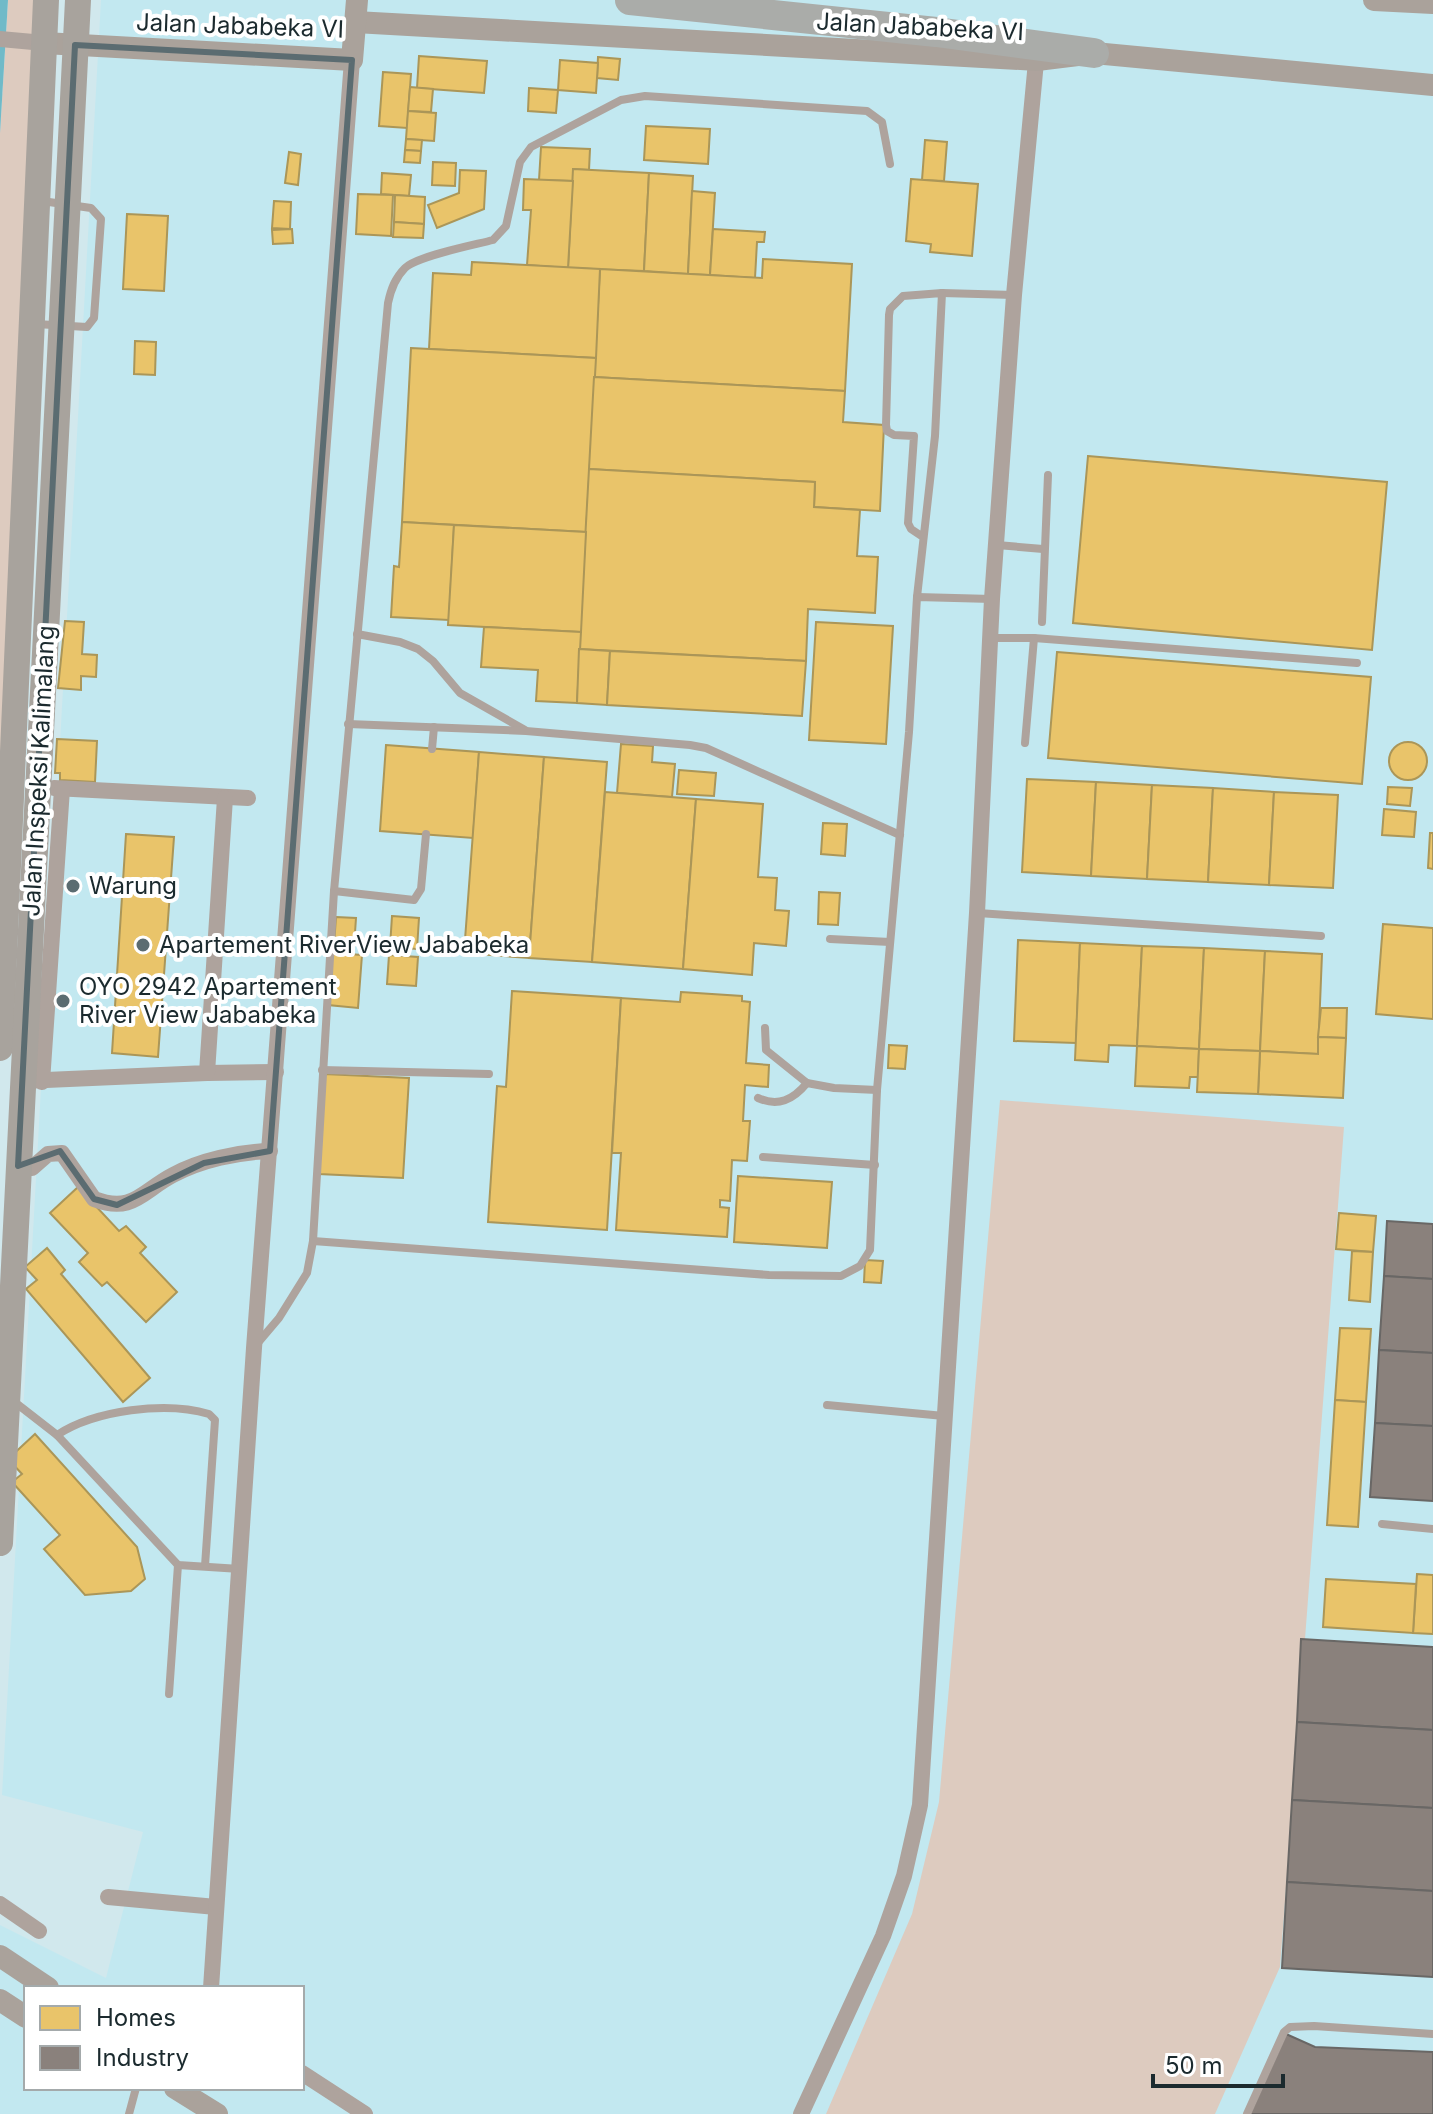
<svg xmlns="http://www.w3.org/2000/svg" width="1433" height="2114" font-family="Inter,sans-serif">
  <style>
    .built { fill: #c2e8f0; fill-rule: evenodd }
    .green { fill: #ddcbbf }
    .water { fill: #70bac8 }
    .homes { fill: #e9c46a; stroke: #ab9658; stroke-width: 2 }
    .industry { fill: #8a817c; stroke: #696765; stroke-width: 2 }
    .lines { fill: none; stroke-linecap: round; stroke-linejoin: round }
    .lane { stroke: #aea39d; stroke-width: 8 }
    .street { stroke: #aea39d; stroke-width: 16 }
    .secondary { stroke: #aaa29b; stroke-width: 22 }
    .primary { stroke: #a8a39d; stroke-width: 26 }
    .highway { stroke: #aaaca9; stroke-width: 30 }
    .marked { fill: none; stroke: #5b6c71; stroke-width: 6; stroke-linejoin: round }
    .poi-dot { fill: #5b6c71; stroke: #fff; stroke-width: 3 }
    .labels { text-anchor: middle; stroke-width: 8; stroke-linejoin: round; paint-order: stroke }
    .street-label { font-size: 24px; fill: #1b2a2e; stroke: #fff }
    .poi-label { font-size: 24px; fill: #1b2a2e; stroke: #fff; text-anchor: start }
  </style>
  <rect width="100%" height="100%" fill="#d1e8ed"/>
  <path class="built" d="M101 0H1433V2114H0V1925L106 1978 143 1832 2 1795ZM26 1988H302V2088H26Z"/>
  <g class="green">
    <polygon points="8,0 46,0 0,1035 0,133"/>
    <polygon points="1000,1100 1344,1127 1280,1967 1215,2114 826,2114 912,1914 939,1802"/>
  </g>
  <polygon class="water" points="0,0 8,0 0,133"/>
  <g class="homes">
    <polygon points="419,56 487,61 484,93 417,88"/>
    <polygon points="598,57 620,59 618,80 597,78"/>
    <polygon points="560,60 598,63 596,93 558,90"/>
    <polygon points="383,72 411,74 407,128 379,126"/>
    <polygon points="410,87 433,89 431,112 408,111"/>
    <polygon points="529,88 558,90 556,113 528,111"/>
    <polygon points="408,111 436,113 434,141 406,139"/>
    <polygon points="646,126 710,129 708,164 644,160"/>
    <polygon points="406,139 422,140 421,151 405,150"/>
    <polygon points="925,140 947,142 944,181 922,180"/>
    <polygon points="541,147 590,149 589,170 573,169 573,181 539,180"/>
    <polygon points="405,150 421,151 420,163 404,162"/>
    <polygon points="289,152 301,154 298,185 285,183"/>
    <polygon points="433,162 456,163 455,186 432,185"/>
    <polygon points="573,169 649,173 644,271 568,268"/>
    <polygon points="460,170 486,171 484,209 437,228 428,205 459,193"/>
    <polygon points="382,173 411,175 409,196 381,194"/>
    <polygon points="649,173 693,176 688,274 644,271"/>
    <polygon points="524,179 573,181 568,268 527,265 531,210 523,210"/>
    <polygon points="911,179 978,184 972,256 930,252 931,244 906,241"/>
    <polygon points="692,191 715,193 710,275 688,274"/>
    <polygon points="358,194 393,195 391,236 356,234"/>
    <polygon points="395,195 425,197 424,224 394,222"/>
    <polygon points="274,201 291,202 290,229 272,228"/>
    <polygon points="127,214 168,216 164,291 123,289"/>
    <polygon points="394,222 424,224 423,238 393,237"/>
    <polygon points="292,229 293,243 273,244 272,230"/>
    <polygon points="713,229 765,232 764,242 757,242 755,278 710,275"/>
    <polygon points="763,259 852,264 845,391 594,377 600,269 762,278"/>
    <polygon points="472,262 600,269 596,358 429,349 433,273 471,275"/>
    <polygon points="135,341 156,342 155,375 134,374"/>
    <polygon points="411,348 596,358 586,532 402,522"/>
    <polygon points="594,377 845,391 843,422 884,425 880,511 814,507 815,482 589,469"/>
    <polygon points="1088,456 1387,482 1372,650 1073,623"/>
    <polygon points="589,469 815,482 814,507 860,510 857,556 878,557 875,613 808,609 806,661 579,649"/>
    <polygon points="402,522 454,525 449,620 391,617 394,566 399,567"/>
    <polygon points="454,525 586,532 581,632 448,625"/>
    <polygon points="65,621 84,622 82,654 97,655 96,677 81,676 81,690 58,688"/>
    <polygon points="816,622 893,626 886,744 809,740"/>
    <polygon points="484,627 581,632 577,703 536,701 538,670 481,667"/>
    <polygon points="579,649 610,651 607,705 577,703"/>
    <polygon points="610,651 806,661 802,716 607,705"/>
    <polygon points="1057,652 1371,677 1362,784 1048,758"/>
    <polygon points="57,739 97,741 95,782 60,780 60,773 55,773"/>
    <circle cx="1408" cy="761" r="19"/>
    <polygon points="621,744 653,746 652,762 675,764 672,797 617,793"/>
    <polygon points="386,745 479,752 473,838 380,831"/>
    <polygon points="479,752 544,757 529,958 464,953"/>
    <polygon points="544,757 607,762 592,962 529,958"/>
    <polygon points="679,770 716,773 714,796 677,794"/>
    <polygon points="1027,779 1096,782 1091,876 1022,872"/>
    <polygon points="1096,782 1152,785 1147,879 1091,876"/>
    <polygon points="1152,785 1213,788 1208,882 1147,879"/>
    <polygon points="1388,787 1412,788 1410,806 1387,804"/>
    <polygon points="1213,788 1274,792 1269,885 1208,882"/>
    <polygon points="605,792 696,799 683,969 592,962"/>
    <polygon points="1274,792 1338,795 1333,888 1269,885"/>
    <polygon points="696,799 763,804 758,877 777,878 775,910 789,911 786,946 754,943 752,975 683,969"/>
    <polygon points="1384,809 1416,812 1414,837 1382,835"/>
    <polygon points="823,823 847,824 845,856 821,854"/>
    <polygon points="1430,833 1433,833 1433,869 1428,868"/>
    <polygon points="126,834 174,837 158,1057 112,1053"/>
    <polygon points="819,892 840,893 838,925 818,924"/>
    <polygon points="392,916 419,918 417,949 390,947"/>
    <polygon points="336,917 356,918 354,947 334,945"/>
    <polygon points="1383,924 1433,928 1433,1019 1376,1014"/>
    <polygon points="1018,940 1080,943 1076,1043 1014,1041"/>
    <polygon points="1080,943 1142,946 1137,1046 1109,1045 1108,1062 1075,1060"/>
    <polygon points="1142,946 1204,948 1199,1049 1137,1046"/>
    <polygon points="1204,948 1265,951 1260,1051 1199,1049"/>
    <polygon points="1265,951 1322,954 1318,1054 1260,1051"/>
    <polygon points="332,953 362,955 358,1008 328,1005"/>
    <polygon points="389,955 418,957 416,986 387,984"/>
    <polygon points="512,991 621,998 607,1230 488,1222 497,1086 506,1087"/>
    <polygon points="681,992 742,996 742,1001 750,1002 746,1063 769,1065 768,1087 745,1085 743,1121 750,1121 747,1161 732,1160 730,1201 720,1200 720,1207 729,1208 727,1237 616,1230 621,1153 612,1153 621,998 680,1002"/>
    <polygon points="1321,1008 1347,1008 1346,1038 1318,1037"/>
    <polygon points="1318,1037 1346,1038 1343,1098 1258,1094 1260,1051 1318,1054"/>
    <polygon points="889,1045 907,1046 905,1069 888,1068"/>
    <polygon points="1137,1046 1199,1049 1198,1077 1190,1077 1189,1088 1135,1086"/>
    <polygon points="1199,1049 1260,1051 1258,1094 1197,1092"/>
    <polygon points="324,1074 409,1078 403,1178 319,1174"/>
    <polygon points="738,1176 832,1182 827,1248 734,1242"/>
    <polygon points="78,1187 119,1231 126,1226 146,1247 140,1253 177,1292 146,1322 107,1282 102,1286 79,1262 88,1253 50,1213"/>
    <polygon points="1339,1213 1376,1216 1373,1252 1336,1249"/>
    <polygon points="47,1248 65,1270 61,1274 150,1378 123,1402 26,1289 37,1280 25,1267"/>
    <polygon points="1352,1251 1373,1252 1370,1302 1349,1300"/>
    <polygon points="865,1260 883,1261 881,1283 864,1282"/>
    <polygon points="1340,1328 1371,1329 1366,1402 1335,1400"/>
    <polygon points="1335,1400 1366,1402 1358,1527 1327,1525"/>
    <polygon points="35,1434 137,1547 145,1579 131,1591 85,1595 44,1549 60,1535 12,1482 22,1474 8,1459"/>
    <polygon points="1417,1574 1433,1575 1433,1634 1413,1633"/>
    <polygon points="1326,1579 1416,1584 1413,1633 1323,1627"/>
  </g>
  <g class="industry">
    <polygon points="1387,1221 1433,1224 1433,1279 1384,1276"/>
    <polygon points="1384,1276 1433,1279 1433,1353 1379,1350"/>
    <polygon points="1379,1350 1433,1353 1433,1426 1375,1423"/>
    <polygon points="1375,1423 1433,1426 1433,1501 1370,1497"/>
    <polygon points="1301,1639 1433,1647 1433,1730 1297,1722"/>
    <polygon points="1297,1722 1433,1730 1433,1808 1292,1800"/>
    <polygon points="1292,1800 1433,1808 1433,1891 1287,1882"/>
    <polygon points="1287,1882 1433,1891 1433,1977 1282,1968"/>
    <polygon points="1286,2034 1315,2047 1433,2052 1433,2114 1250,2114"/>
  </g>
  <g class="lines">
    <g class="lane">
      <polyline points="942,293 1014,295"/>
      <polyline points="36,324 87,327 94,318 101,219 91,208 42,201"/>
      <polyline points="997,545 1043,549"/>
      <polyline points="917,597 935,436 942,293 903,296 890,309 889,315 886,425 887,431 894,435 914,436 908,523 911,529 923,537"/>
      <polyline points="1042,622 1048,475"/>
      <polyline points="357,634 400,642 418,649 433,661 460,693 525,730"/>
      <polyline points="991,638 1034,638 1357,663"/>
      <polyline points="348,724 526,731 690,745 706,748 900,835"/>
      <polyline points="1025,743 1034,638"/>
      <polyline points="432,749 434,727"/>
      <polyline points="334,891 414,900 421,889 426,834"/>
      <polyline points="978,913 1321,936"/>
      <polyline points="830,939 890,942"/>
      <polyline points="765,1028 766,1050 807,1083 834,1088 877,1090"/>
      <polyline points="322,1070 489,1074"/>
      <path d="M758 1098C778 1107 793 1100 807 1083"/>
      <polyline points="763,1157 875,1165"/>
      <polyline points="313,1241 769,1275 841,1276 860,1266 870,1250 877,1090 909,732 917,597 992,599"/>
      <path d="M257 1344 279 1318 307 1273 313 1241 334 891 388 303C391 289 395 278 405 268 417 256 474 245 493 240L506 226 520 162 531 147 621 100 645 96 867 111 882 122 890 164"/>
      <polyline points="12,1400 57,1435 178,1565 240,1569"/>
      <polyline points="827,1405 944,1416"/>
      <path d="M57 1435C95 1410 166 1401 209 1414L215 1420 205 1566"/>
      <polyline points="1382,1524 1433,1529"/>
      <polyline points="169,1694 178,1565"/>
      <polyline points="129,2114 136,2088"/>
      <polyline points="1247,2114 1284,2032 1290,2027 1314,2026 1433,2034"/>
    </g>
    <g class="street">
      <polyline points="0,39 44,43"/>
      <polyline points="54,788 248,798"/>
      <polyline points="207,1073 276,1072"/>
      <polyline points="23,1081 207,1073 225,798"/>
      <polyline points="42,1082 62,789"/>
      <path d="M18 1166 32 1168 48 1154 62 1153 94 1199C133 1214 142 1191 173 1175 201 1160 238 1152 270 1151"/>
      <polyline points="108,1897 216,1907"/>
      <polyline points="0,1904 39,1931"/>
      <polyline points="211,1988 254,1348 352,60"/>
      <polyline points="302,2073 365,2114"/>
      <polyline points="801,2114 883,1936 904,1876 920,1805 977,913 992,599 1014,295 1037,51"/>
    </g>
    <g class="secondary">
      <polyline points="1374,0 1433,3"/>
      <polyline points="355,22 1037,60 1094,53 1433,85"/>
      <polyline points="44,43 352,60 357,0"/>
      <polyline points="0,1956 48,1988"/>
      <polyline points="0,2000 26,2017"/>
      <polyline points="175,2088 217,2114"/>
    </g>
    <g class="primary">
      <polyline points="0,1048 46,0"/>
      <polyline points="0,1543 78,0"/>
    </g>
    <polyline class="highway" points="630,0 936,32 1094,53"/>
  </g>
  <path class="marked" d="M75 45 352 60 270 1151 204 1163 117 1205 94 1199 60 1151 18 1166Z"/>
  <g class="poi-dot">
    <circle cx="73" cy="886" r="8"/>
    <circle cx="143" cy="945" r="8"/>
    <circle cx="63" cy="1001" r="8"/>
  </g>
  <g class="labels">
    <g class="street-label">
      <text transform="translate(240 26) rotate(2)" y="8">Jalan Jababeka VI</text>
      <text transform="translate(920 27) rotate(3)" y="8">Jalan Jababeka VI</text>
      <text transform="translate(39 771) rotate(-87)" y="8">Jalan Inspeksi Kalimalang</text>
    </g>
    <g class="poi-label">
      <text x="89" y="894">Warung</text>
      <text x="159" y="953">Apartement RiverView Jababeka</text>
      <text x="79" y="995">OYO 2942 Apartement<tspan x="79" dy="28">River View Jababeka</tspan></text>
    </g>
  </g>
  <rect x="24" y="1986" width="280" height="104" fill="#ffffff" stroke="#a4aaab" stroke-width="2"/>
  <rect x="40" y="2006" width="40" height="24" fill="#e9c46a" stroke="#a4aaab" stroke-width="2"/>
  <text x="96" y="2026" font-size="24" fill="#1b2a2e">Homes</text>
  <rect x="40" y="2046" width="40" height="24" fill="#8a817c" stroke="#a4aaab" stroke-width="2"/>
  <text x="96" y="2066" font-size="24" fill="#1b2a2e">Industry</text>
  <path d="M1153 2074v12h130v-12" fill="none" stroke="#1b2a2e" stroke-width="4"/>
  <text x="1165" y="2074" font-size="24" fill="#1b2a2e" stroke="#ffffff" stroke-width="6" paint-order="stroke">50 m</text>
</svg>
